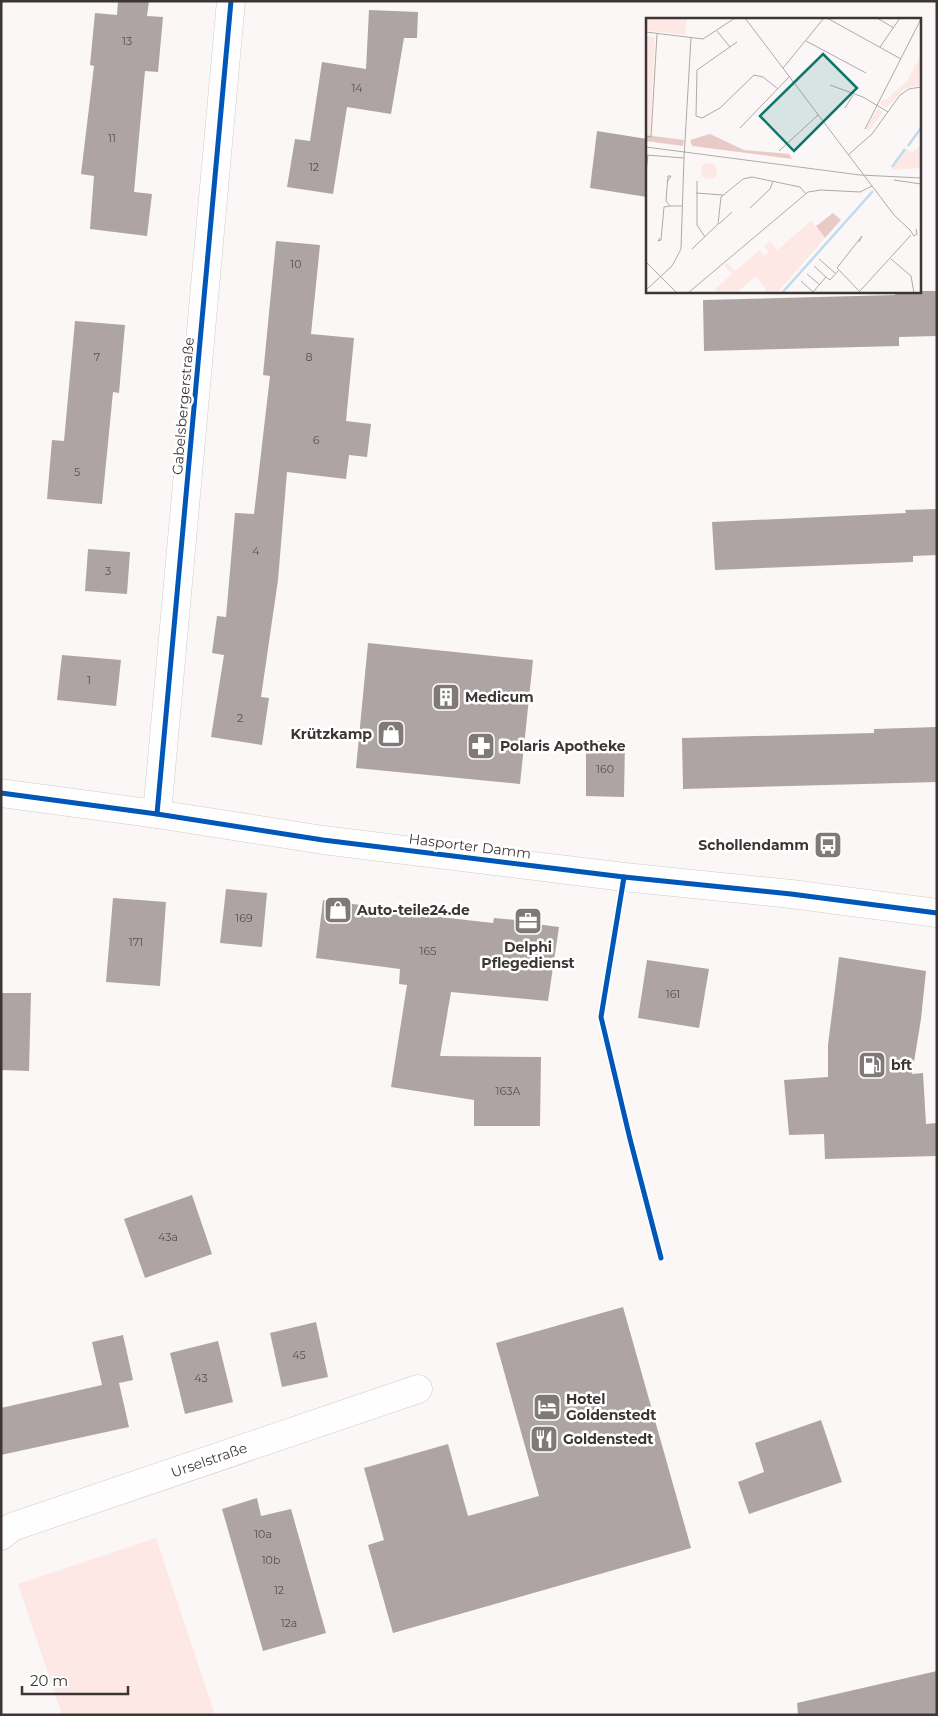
<svg xmlns="http://www.w3.org/2000/svg" width="938" height="1716" font-family="Montserrat,sans-serif">
  <style>
    .green { fill: #fde8e5 }
    .building { fill: #aea4a3 }
    .lines { fill: none; stroke-linecap: round; stroke-linejoin: round }
    .minor-casing { stroke: #d1caca; stroke-width: 29 }
    .secondary-casing { stroke: #d1caca; stroke-width: 29 }
    .minor { stroke: #fffefe; stroke-width: 28 }
    .secondary { stroke: #fffefe; stroke-width: 28 }
    .cycleway-casing { stroke: #fff; stroke-width: 8 }
    .cycleway { stroke: #0057b8; stroke-width: 5 }
    .labels { text-anchor: middle; stroke-width: 5; stroke-linejoin: round; paint-order: stroke }
    .number-label { font-size: 11px; fill: #595150 }
    .street-label { font-size: 14px; fill: #3d3534; stroke: #fff }
    .poi-label { font-size: 14px; font-weight: bold; fill: #3d3534; stroke: #fff; text-anchor: start }
    .inset-river { fill: none; stroke: #bfdbed; stroke-width: 2.5 }
    .inset-road { fill: none; stroke: #b0a9a9; stroke-width: 1 }
    .view { fill: #0f766e; fill-opacity: 0.15; stroke: #0f766e; stroke-width: 2.5 }
    .inset-edge { fill: none; stroke: #3d3534; stroke-width: 2.5 }
  </style>
  <rect width="100%" height="100%" fill="#fcf7f7"/>
  <polygon class="green" points="156,1538 215,1715 62,1715 18,1584"/>
  <g class="building">
    <polygon points="118,1 149,1 147,16 163,17 158,72 145,71 134,192 152,194 147,236 90,229 94,176 81,174 94,66 90,65 95,13 117,15"/>
    <polygon points="369,10 418,12 417,38 404,38 391,114 347,107 333,194 287,187 295,139 310,141 322,62 366,69"/>
    <polygon points="597,131 647,139 647,197 590,188"/>
    <polygon points="276,241 320,245 311,334 354,338 346,421 371,424 367,457 349,455 346,479 287,472 278,580 261,697 269,698 262,745 211,737 224,655 212,653 217,616 226,617 235,513 254,514 270,376 263,375"/>
    <polygon points="895,291 937,291 937,336 899,337 899,346 704,351 703,300 895,295"/>
    <polygon points="75,321 125,325 119,393 113,392 102,504 47,499 52,440 64,441"/>
    <polygon points="937,509 937,555 913,556 913,562 715,570 712,522 906,513 905,510"/>
    <polygon points="88,549 130,552 127,594 85,591"/>
    <polygon points="368,643 533,660 520,784 356,768"/>
    <polygon points="62,655 121,660 116,706 57,700"/>
    <polygon points="937,727 937,782 683,789 682,738 874,733 874,729"/>
    <polygon points="586,741 625,741 624,797 586,796"/>
    <polygon points="226,889 267,893 262,947 220,943"/>
    <polygon points="113,898 166,902 160,986 106,982"/>
    <polygon points="323,900 368,906 368,909 493,923 494,918 536,922 536,924 559,927 548,1001 451,992 440,1056 541,1057 540,1126 474,1126 474,1100 391,1087 407,985 399,984 400,969 316,958"/>
    <polygon points="839,957 926,971 921,1019 912,1074 923,1073 926,1124 937,1123 937,1156 825,1159 824,1134 789,1135 784,1080 828,1077 828,1045"/>
    <polygon points="647,960 709,969 699,1028 638,1018"/>
    <polygon points="1,993 31,993 29,1071 1,1070"/>
    <polygon points="192,1195 212,1254 145,1278 124,1219"/>
    <polygon points="623,1307 691,1548 393,1633 368,1545 384,1540 364,1468 448,1444 468,1516 539,1496 496,1343"/>
    <polygon points="316,1322 328,1377 282,1387 270,1333"/>
    <polygon points="123,1335 133,1380 119,1383 129,1427 1,1455 1,1408 102,1385 92,1342"/>
    <polygon points="218,1341 233,1402 185,1414 170,1353"/>
    <polygon points="821,1420 842,1482 749,1514 738,1482 764,1472 755,1443"/>
    <polygon points="257,1498 261,1516 291,1509 326,1633 263,1651 222,1509"/>
    <polygon points="937,1671 937,1715 798,1715 797,1703"/>
  </g>
  <g class="lines">
    <defs>
      <g id="minor">
        <polyline points="157,814 231,1"/>
        <polyline points="1,1536 12,1527 418,1389"/>
      </g>
      <polyline id="secondary" points="1,793 157,814 323,840 624,877 791,894 937,913"/>
    </defs>
    <use href="#minor" class="minor-casing"/>
    <use href="#secondary" class="secondary-casing"/>
    <use href="#minor" class="minor"/>
    <use href="#secondary" class="secondary"/>
    <defs>
      <g id="cycleway">
        <polyline points="1,793 157,814 323,840 624,877 791,894 937,913"/>
        <polyline points="157,814 231,1"/>
        <polyline points="624,877 601,1017 630,1139 661,1258"/>
      </g>
    </defs>
    <use href="#cycleway" class="cycleway-casing"/>
    <use href="#cycleway" class="cycleway"/>
  </g>
  <defs>
    <symbol id="building-square" viewBox="-11 -11 22 22"><rect x="-9" y="-9" width="18" height="18" rx="4" fill="#807978" stroke="#fff"/><path d="M-4-6H4V6H1V3H-1V6H-4ZM-2.5-4.3h1.7v1.8h-1.7ZM.8-4.3h1.7v1.8H.8ZM-2.5-1h1.7V.8h-1.7ZM.8-1h1.7V.8H.8Z" fill="#fff"/></symbol>
    <symbol id="shop-square" viewBox="-11 -11 22 22"><rect x="-9" y="-9" width="18" height="18" rx="4" fill="#807978" stroke="#fff"/><path d="M-5-2.5h2.3a2.7 3.5 0 0 1 5.4 0H5L5.5 6h-11ZM-1.5-2.5h3a1.5 2.3 0 0 0-3 0Z" fill="#fff"/></symbol>
    <symbol id="pharmacy-square" viewBox="-11 -11 22 22"><rect x="-9" y="-9" width="18" height="18" rx="4" fill="#807978" stroke="#fff"/><path d="M-2-6h4v4h4v4h-4v4h-4v-4h-4v-4h4Z" fill="#fff"/></symbol>
    <symbol id="bus-square" viewBox="-11 -11 22 22"><rect x="-9" y="-9" width="18" height="18" rx="4" fill="#807978" stroke="#fff"/><path d="M-5-6H5V4H4V6H2V4H-2V6H-4V4H-5ZM-3.5-4V0h7V-4ZM-3.5 1.2v1.5H-2V1.2ZM2 1.2v1.5H3.5V1.2Z" fill="#fff"/></symbol>
    <symbol id="office-square" viewBox="-11 -11 22 22"><rect x="-9" y="-9" width="18" height="18" rx="4" fill="#807978" stroke="#fff"/><path d="M-6-3h4V-5.5h4V-3h4V5H-6ZM-1-4.5V-3h2v-1.5ZM-6 0V1H6V0Z" fill="#fff"/></symbol>
    <symbol id="fuel-square" viewBox="-11 -11 22 22"><rect x="-9" y="-9" width="18" height="18" rx="4" fill="#807978" stroke="#fff"/><path d="M-5.5-6h7V0h2V4h1.3V-2.5L3-4.5l.8-.8L6-3V5H2.5V1h-1V6h-7ZM-4.2-4.7v3.2H.2V-4.7Z" fill="#fff"/></symbol>
    <symbol id="hotel-square" viewBox="-11 -11 22 22"><rect x="-9" y="-9" width="18" height="18" rx="4" fill="#807978" stroke="#fff"/><path d="M-6-4.5h1.5V1H6V5H4.5V3h-9V5H-6ZM-4 0a1.8 1.8 0 1 1 3.6 0ZM.5 0V-2.5h3Q6-2.5 6 0Z" fill="#fff"/></symbol>
    <symbol id="restaurant-square" viewBox="-11 -11 22 22"><rect x="-9" y="-9" width="18" height="18" rx="4" fill="#807978" stroke="#fff"/><path d="M-5-6h1v4h1v-4h1v4h1v-4h1v5L-1.5 .5V6h-2V.5L-5-1ZM5-6V6H3V1.5H1.5Q1.5-4 5-6Z" fill="#fff"/></symbol>
  </defs>
  <g fill-rule="evenodd">
    <use href="#building-square" x="430" y="681" width="32" height="32"/>
    <use href="#shop-square" x="375" y="718" width="32" height="32"/>
    <use href="#pharmacy-square" x="465" y="730" width="32" height="32"/>
    <use href="#bus-square" x="812" y="829" width="32" height="32"/>
    <use href="#shop-square" x="322" y="894" width="32" height="32"/>
    <use href="#office-square" x="512" y="905" width="32" height="32"/>
    <use href="#fuel-square" x="856" y="1049" width="32" height="32"/>
    <use href="#hotel-square" x="531" y="1391" width="32" height="32"/>
    <use href="#restaurant-square" x="528" y="1423" width="32" height="32"/>
  </g>
  <g class="labels">
    <g class="number-label">
      <text x="127" y="45">13</text>
      <text x="357" y="92">14</text>
      <text x="112" y="142">11</text>
      <text x="314" y="171">12</text>
      <text x="296" y="268">10</text>
      <text x="97" y="361">7</text>
      <text x="309" y="361">8</text>
      <text x="316" y="444">6</text>
      <text x="77" y="476">5</text>
      <text x="256" y="555">4</text>
      <text x="108" y="575">3</text>
      <text x="89" y="684">1</text>
      <text x="240" y="722">2</text>
      <text x="605" y="773">160</text>
      <text x="244" y="922">169</text>
      <text x="136" y="946">171</text>
      <text x="428" y="955">165</text>
      <text x="673" y="998">161</text>
      <text x="508" y="1095">163A</text>
      <text x="168" y="1241">43a</text>
      <text x="299" y="1359">45</text>
      <text x="201" y="1382">43</text>
      <text x="263" y="1538">10a</text>
      <text x="271" y="1564">10b</text>
      <text x="279" y="1594">12</text>
      <text x="289" y="1627">12a</text>
    </g>
    <g class="street-label">
      <text transform="translate(183 406) rotate(-85)" y="5">Gabelsbergerstraße</text>
      <text transform="translate(470 846) rotate(7)" y="5">Hasporter Damm</text>
      <text transform="translate(209 1460) rotate(-19)" y="5">Urselstraße</text>
    </g>
    <g class="poi-label">
      <text x="465" y="702">Medicum</text>
      <text x="372" y="739" text-anchor="end">Krützkamp</text>
      <text x="500" y="751">Polaris Apotheke</text>
      <text x="809" y="850" text-anchor="end">Schollendamm</text>
      <text x="357" y="915">Auto-teile24.de</text>
      <text x="528" y="952" text-anchor="middle">Delphi<tspan x="528" dy="16">Pflegedienst</tspan></text>
      <text x="891" y="1070">bft</text>
      <text x="566" y="1404">Hotel<tspan x="566" dy="16">Goldenstedt</tspan></text>
      <text x="563" y="1444">Goldenstedt</text>
    </g>
  </g>
  <g transform="translate(646 18)">
    <rect width="275" height="275" fill="#fcf7f7"/>
    <path d="M0 0H41L39 17 0 12ZM0 18 9 19 4 117H0ZM275 37V60L271 61 275 62V67L258 71 241 89 234 86 235 82H240L261 63ZM232 90 237 94 223 113 219 111ZM275 127V150L245 152 261 131 265 135ZM55 153a8 8 0 1 1 16 0a8 8 0 1 1-16 0ZM165 203 179 220 131 275H117L120 271 110 258 90 275H72L69 271 86 256 78 247 81 245 89 253 114 232 118 238 123 235 118 228 124 223 131 232Z" fill="#fde8e5"/>
    <path d="M64 116 98 132 143 136 146 141 46 128 44 122ZM0 117 38 122 37 128 0 123ZM187 195 195 202 179 220 170 208Z" fill="#e8cbc6"/>
    <path class="inset-river" d="M262 128 275 110M246 149 259 131M136 275 227 173"/>
    <path class="inset-road" d="M99 0 248 197 264 212M181 0 255 41M231 0 248 10M71 13 84 29M0 14 57 21 89 0M160 23 220 55M91 24 51 52 50 98 56 100 74 90 108 57 117 59 132 71M234 29 254 0M137 50 178 0M184 67 217 79 242 94M254 77 263 71 275 69M199 90 207 77M94 110 143 59M219 111 275 1M0 118 5 119 11 16M0 129 214 157 275 160M133 133 172 97M0 137 38 140M202 137 226 116 254 77M38 140 45 20M0 154 2 137M248 162 275 166M51 163V207L59 219M21 164 25 158H22L20 183 24 188H36M50 175 77 177M104 190 124 171 127 163M73 206 86 194M264 212 268 218 271 216 270 211M14 220 12 223 15 222 18 189 24 188M213 224 216 218 191 250 215 275M46 231 72 206 75 179 97 161 106 159 154 169 160 176M173 241 189 255M245 241 265 258 268 275M0 244 31 275M168 248 180 259M161 256 174 267M155 263 167 274 180 259 184 262 192 253M0 272 26 248 35 231 38 140M213 274 265 217M42 275 162 174 175 172 214 174 226 168"/>
    <path class="view" d="M177 36 211 70 148 133 114 98Z"/>
    <rect width="275" height="275" class="inset-edge"/>
  </g>
  <rect width="938" height="1716" fill="none" stroke="#3d3534" stroke-width="5"/>
  <path d="M22 1686v8h106v-8" fill="none" stroke="#3d3534" stroke-width="2.5"/>
  <text x="30" y="1686" font-size="15" fill="#3d3534" stroke="#ffffff" stroke-width="4" paint-order="stroke">20 m</text>
</svg>
